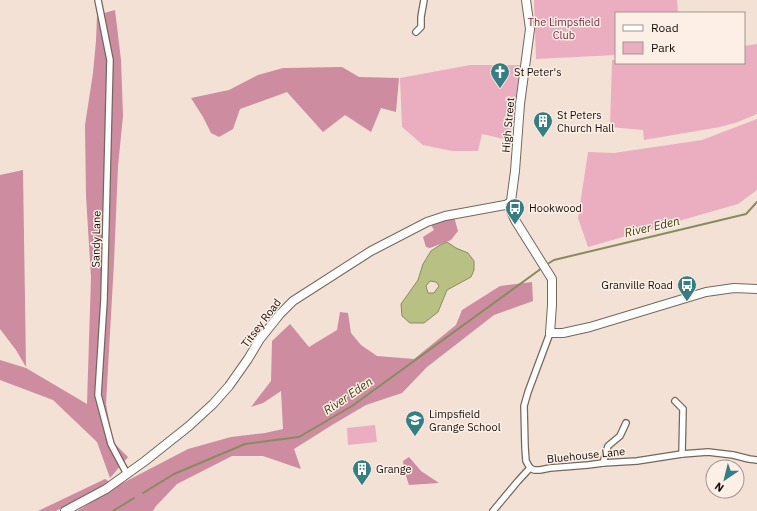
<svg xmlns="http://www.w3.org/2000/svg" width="757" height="511" font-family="'IBM Plex Sans',sans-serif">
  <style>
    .green { fill: #eaaec0 }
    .forest { fill: #cd8ca0 }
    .water { fill: #b8c183; stroke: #878c5f; fill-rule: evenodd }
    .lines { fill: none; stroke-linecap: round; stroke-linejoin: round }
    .stream { stroke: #878c5f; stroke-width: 2 }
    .street-casing { stroke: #76675c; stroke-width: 8 }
    .secondary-casing { stroke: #76675c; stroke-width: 10 }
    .street { stroke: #fff; stroke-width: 5.5 }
    .secondary { stroke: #fff; stroke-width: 8 }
    .labels { text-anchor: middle; stroke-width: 3; stroke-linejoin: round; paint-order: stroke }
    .park-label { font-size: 11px; fill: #7a2c4a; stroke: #fdefe5 }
    .poi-label { font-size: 11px; fill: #150f0b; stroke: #fdefe5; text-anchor: start }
    .street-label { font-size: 11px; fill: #150f0b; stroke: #fdefe5 }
    .water-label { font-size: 12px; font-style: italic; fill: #3d4213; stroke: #fdefe5 }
  </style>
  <rect width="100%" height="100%" fill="#f3e1d5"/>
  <g class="green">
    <polygon points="534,0 677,0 678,13 616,13 616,55 536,59"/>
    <polygon points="757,44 757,114 738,122 720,127 644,140 643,130 610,127 612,60 616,60 616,63 744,63 744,46"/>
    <polygon points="470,65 520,65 513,124 508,140 482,134 478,151 452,151 423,145 402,127 400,78"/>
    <polygon points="757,119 757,190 738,204 588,247 578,218 588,152 614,153 702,140"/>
    <polygon points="375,425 377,442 348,445 347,428"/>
  </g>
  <g class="forest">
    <polygon points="115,10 121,60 123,116 118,166 114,262 106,404 113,442 128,457 110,478 97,442 53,400 0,380 0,360 26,368 87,404 91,277 86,196 85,125 93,73 96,41 97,15"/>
    <polygon points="342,67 359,77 399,78 396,112 381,108 371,132 345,115 323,132 287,92 240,109 233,129 219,137 211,133 203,117 191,98 229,90 258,75 283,68"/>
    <polygon points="23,170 26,367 16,350 0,329 0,175"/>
    <polygon points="454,217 458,231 451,240 430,248 426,247 423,237 434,230 430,223"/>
    <polygon points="532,282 533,301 494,315 427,367 402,393 366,405 332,425 294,449 301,469 263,456 232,456 177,484 156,506 153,511 77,511 92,502 117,486 188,449 231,437 265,433 283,429 281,391 263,403 251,407 271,381 272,341 290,324 309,347 337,330 340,312 348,313 351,333 361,345 377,356 414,359 456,325 462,310 500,286"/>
    <polygon points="409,457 421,471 439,483 409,485 404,470 403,461"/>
    <polygon points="105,479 110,482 56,511 38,511"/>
  </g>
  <path class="water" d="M447 242 456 248 468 253 474 261V270L471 277 447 290 438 312 424 323H410L402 316 401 304 418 280 423 264 431 251 440 245ZM430 281 436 282 439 286 434 293H428L426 286Z"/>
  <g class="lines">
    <g class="stream">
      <polyline points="549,263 554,260 746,214 757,202"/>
      <polyline points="143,493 174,474 245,444 299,437 352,406 542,268"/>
      <polyline points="113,511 134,498"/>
    </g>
    <defs>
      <g id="street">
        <polyline points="98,0 110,60 104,300 98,395 111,444 127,474"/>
        <polyline points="416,32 421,27 421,17 424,0"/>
        <polyline points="550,333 528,392 524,406 525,447 526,461 530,468 534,470 540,470 550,468 588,465 603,463 637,461 682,454 708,452 733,455 749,459 757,460"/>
        <polyline points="675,401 683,409 682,454"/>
        <polyline points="603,463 608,446 620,436 626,423"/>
        <polyline points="493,511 518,481 530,468"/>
      </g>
      <g id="secondary">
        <polyline points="508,204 515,220 552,279 552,305 550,333 563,333 590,327 706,292 734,288 757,289"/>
        <polyline points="508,204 511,201 515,171 520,104 530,29 526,0"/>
        <polyline points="65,511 106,489 145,461 189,426 213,404 229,386 248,359 260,339 280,314 293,301 371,251 427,222 445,216 467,212 505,205 508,204"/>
      </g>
    </defs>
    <use href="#street" class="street-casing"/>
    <use href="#secondary" class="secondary-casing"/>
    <use href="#street" class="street"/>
    <use href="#secondary" class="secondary"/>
  </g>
  <defs>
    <symbol id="church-pin" viewBox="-11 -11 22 30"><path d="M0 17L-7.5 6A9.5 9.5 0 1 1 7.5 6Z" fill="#357e83" stroke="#fdefe5"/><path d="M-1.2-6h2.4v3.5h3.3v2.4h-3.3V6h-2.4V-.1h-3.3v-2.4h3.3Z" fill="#fff"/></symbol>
    <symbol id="building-pin" viewBox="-11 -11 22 30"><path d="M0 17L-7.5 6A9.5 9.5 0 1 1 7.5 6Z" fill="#357e83" stroke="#fdefe5"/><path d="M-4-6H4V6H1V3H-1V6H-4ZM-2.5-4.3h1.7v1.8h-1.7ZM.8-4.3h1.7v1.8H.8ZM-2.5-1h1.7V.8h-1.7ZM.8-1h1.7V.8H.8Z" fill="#fff"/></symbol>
    <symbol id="bus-pin" viewBox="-11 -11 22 30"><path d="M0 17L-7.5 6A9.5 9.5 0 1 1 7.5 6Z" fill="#357e83" stroke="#fdefe5"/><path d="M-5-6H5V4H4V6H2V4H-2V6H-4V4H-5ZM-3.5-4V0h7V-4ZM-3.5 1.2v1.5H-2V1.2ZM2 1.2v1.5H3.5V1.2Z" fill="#fff"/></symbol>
    <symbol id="school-pin" viewBox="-11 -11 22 30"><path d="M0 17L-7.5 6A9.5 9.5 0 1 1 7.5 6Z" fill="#357e83" stroke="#fdefe5"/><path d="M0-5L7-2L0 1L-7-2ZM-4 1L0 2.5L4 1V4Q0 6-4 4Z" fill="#fff"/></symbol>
  </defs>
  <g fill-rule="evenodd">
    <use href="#church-pin" x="489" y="61" width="22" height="30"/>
    <use href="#building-pin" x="532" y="110" width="22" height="30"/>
    <use href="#bus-pin" x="504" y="197" width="22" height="30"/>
    <use href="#bus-pin" x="676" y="274" width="22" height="30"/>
    <use href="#school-pin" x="404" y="409" width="22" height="30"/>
    <use href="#building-pin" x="351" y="458" width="22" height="30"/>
  </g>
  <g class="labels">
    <g class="park-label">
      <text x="564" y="26">The Limpsfield<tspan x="564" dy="13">Club</tspan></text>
    </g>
    <g class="poi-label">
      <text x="514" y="76">St Peter's</text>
      <text x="557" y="119">St Peters<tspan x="557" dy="13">Church Hall</tspan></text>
      <text x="529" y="212">Hookwood</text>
      <text x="673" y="289" text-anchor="end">Granville Road</text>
      <text x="429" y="418">Limpsfield<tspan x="429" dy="13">Grange School</tspan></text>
      <text x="376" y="473">Grange</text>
    </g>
    <g class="street-label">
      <text transform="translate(508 125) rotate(-85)" y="4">High Street</text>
      <text transform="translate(96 239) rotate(-89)" y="4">Sandy Lane</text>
      <text transform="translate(261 323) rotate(-53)" y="4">Titsey Road</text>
      <text transform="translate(586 455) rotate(-6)" y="4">Bluehouse Lane</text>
    </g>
    <g class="water-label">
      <text transform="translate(652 227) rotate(-13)" y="4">River Eden</text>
      <text transform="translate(348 396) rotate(-34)" y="4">River Eden</text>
    </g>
  </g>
  <rect x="615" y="12" width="130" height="52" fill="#fdefe5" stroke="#a0958e"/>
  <rect x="623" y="25" width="20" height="6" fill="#ffffff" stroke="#a0958e"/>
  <text x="651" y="32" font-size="12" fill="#150f0b">Road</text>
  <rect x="623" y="42" width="20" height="12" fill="#eaaec0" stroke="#a0958e"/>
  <text x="651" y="52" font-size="12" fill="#150f0b">Park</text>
  <g transform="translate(725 479) rotate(215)"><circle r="19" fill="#fdefe5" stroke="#a0958e"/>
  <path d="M0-3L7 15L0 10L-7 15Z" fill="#357e83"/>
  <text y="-6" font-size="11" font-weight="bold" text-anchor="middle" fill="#150f0b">N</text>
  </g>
</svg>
